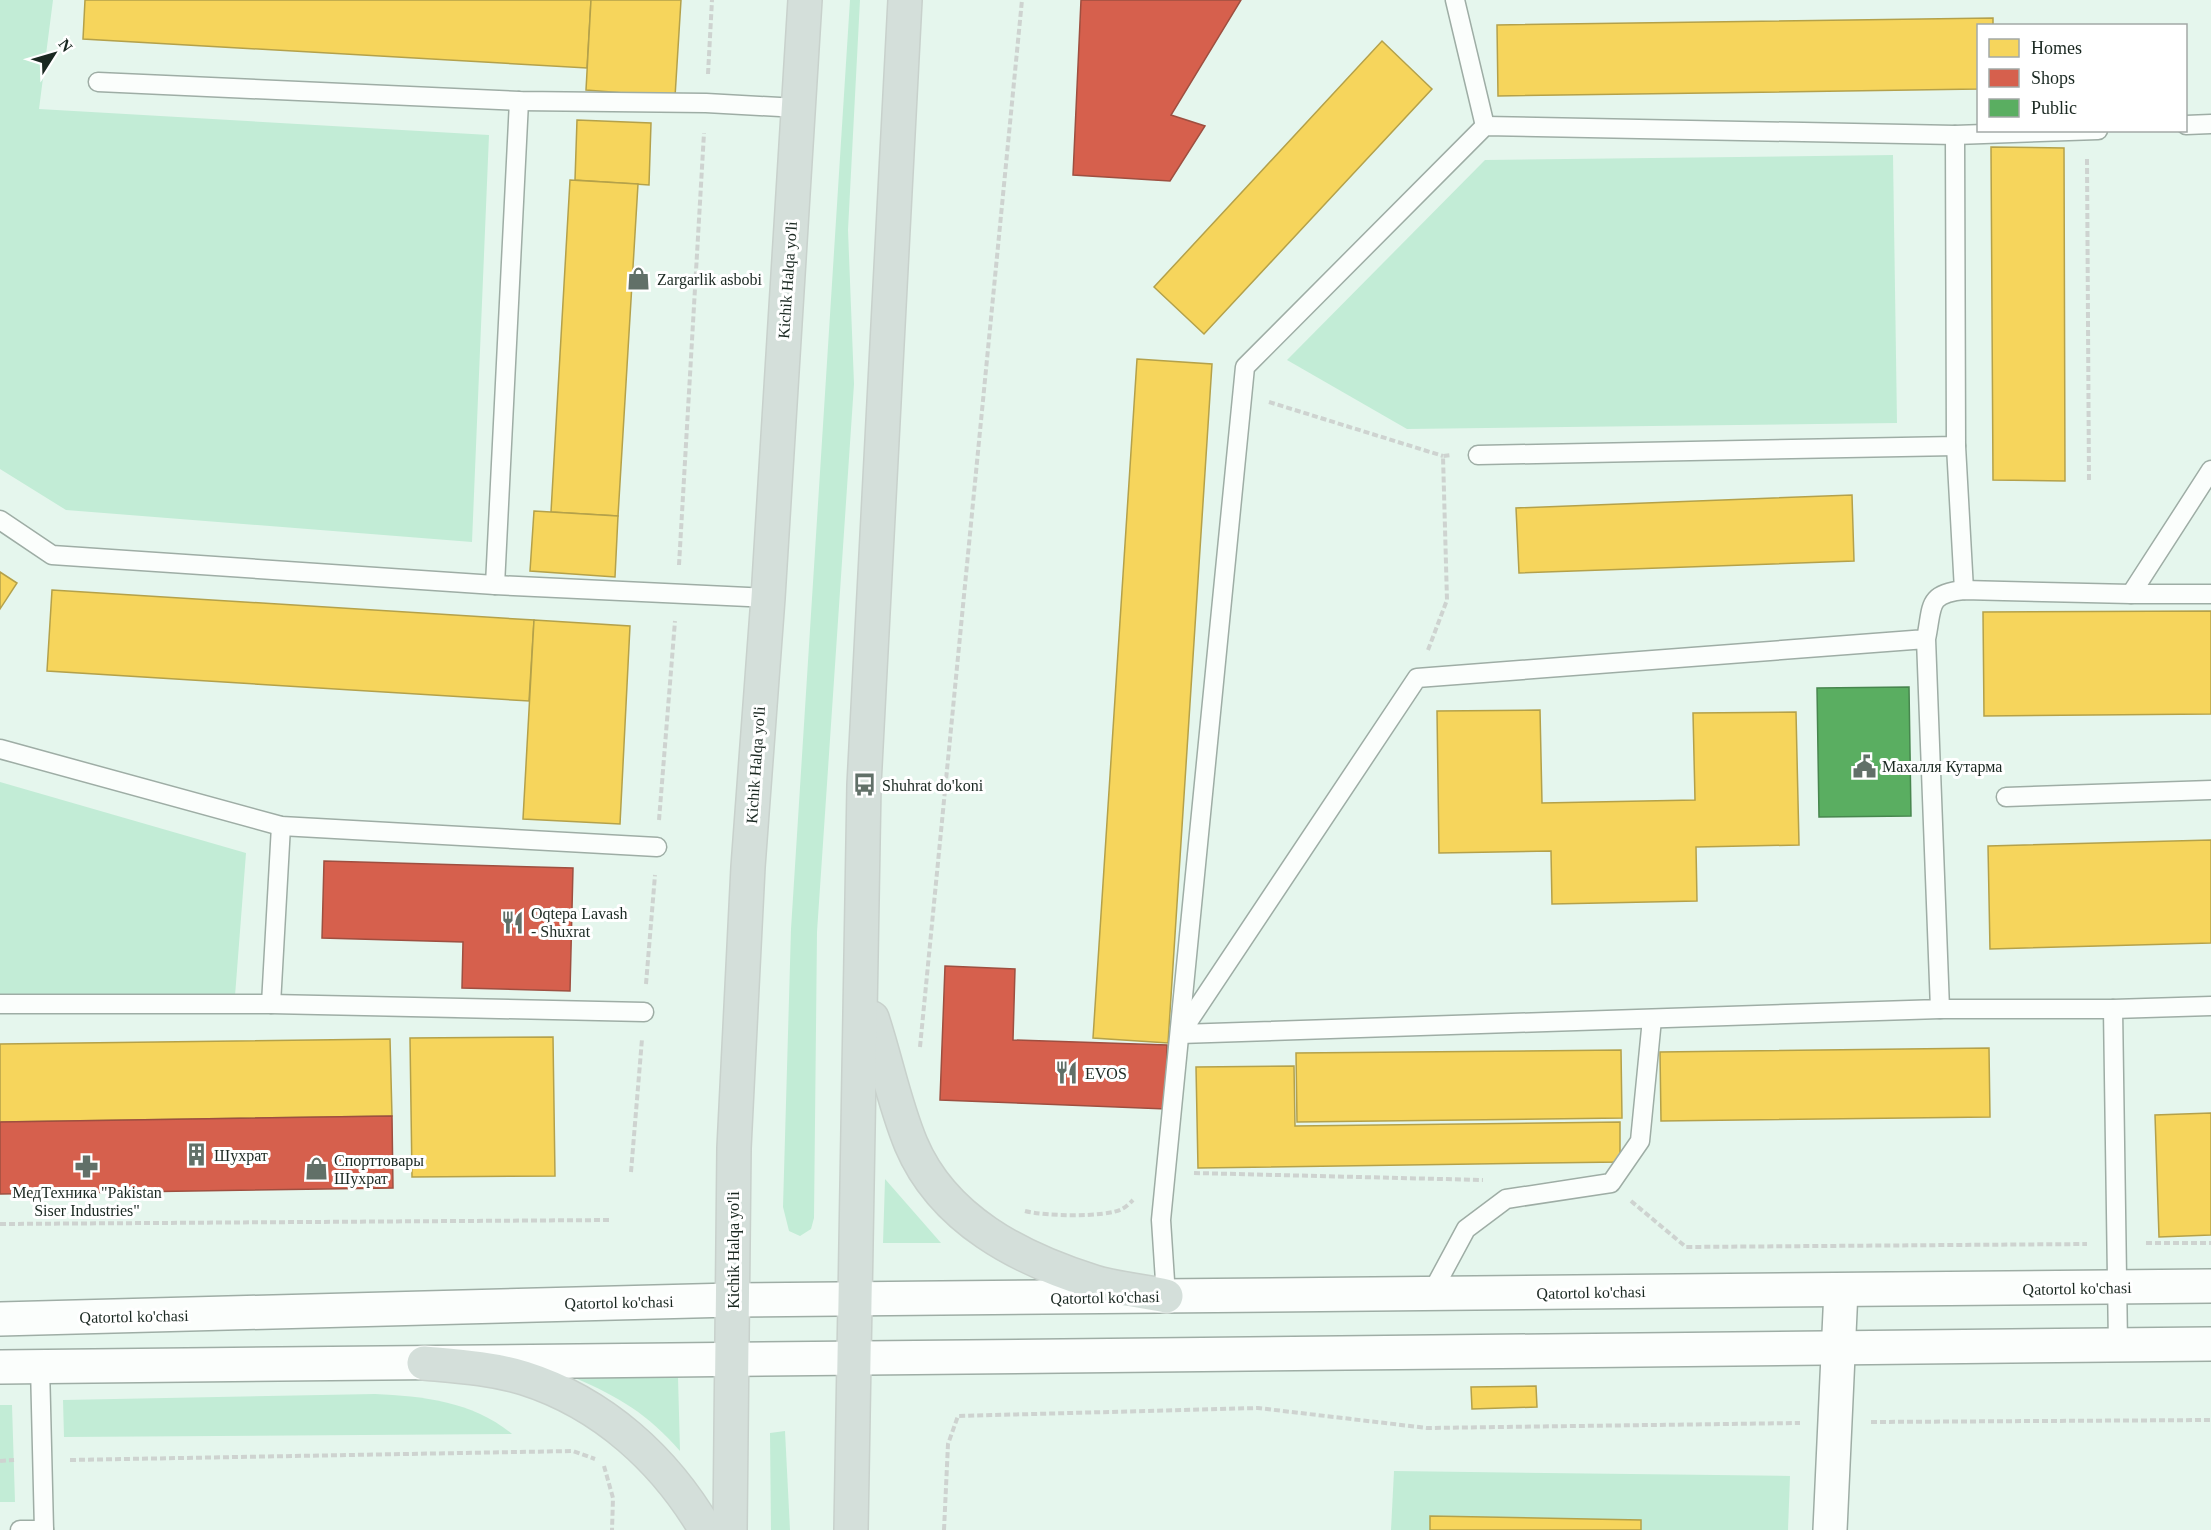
<svg xmlns="http://www.w3.org/2000/svg" width="2211" height="1530" font-family="'Times New Roman',serif">
  <style>
    .green { fill: #c2ecd6 }
    .homes { fill: #f6d55c; stroke: #b4a14a; stroke-width: 1.5 }
    .shops { fill: #d6604d; stroke: #9e4f40; stroke-width: 1.5 }
    .public { fill: #5aae61; stroke: #47864e; stroke-width: 1.5 }
    .lines { fill: none; stroke-linecap: round; stroke-linejoin: round }
    .service-casing { stroke: #9eada5; stroke-width: 21 }
    .minor-casing { stroke: #9eada5; stroke-width: 36 }
    .secondary-casing { stroke: #9eada5; stroke-width: 36 }
    .trunk-casing { stroke: #c8d1cc; stroke-width: 36 }
    .path { stroke: #ced3d0; stroke-width: 4; stroke-dasharray: 6 3; stroke-linecap: butt }
    .service { stroke: #fbfefc; stroke-width: 18 }
    .minor { stroke: #fbfefc; stroke-width: 33 }
    .secondary { stroke: #fbfefc; stroke-width: 33 }
    .trunk { stroke: #d4dfda; stroke-width: 33 }
    .labels { text-anchor: middle; stroke-width: 6; stroke-linejoin: round; paint-order: stroke }
    .poi-label { font-size: 16px; fill: #1a2821; stroke: #fff; text-anchor: start }
    .street-label { font-size: 16px; fill: #1a2821; stroke: #fff }
  </style>
  <rect width="100%" height="100%" fill="#e5f6ed"/>
  <g class="green">
    <polygon points="0,0 53,0 39,109 489,135 472,542 66,510 0,469"/>
    <polygon points="850,0 860,0 848,230 854,384 817,932 814,1218 811,1229 800,1236 789,1231 783,1207 791,929"/>
    <polygon points="1893,155 1897,423 1407,429 1287,360 1485,160"/>
    <polygon points="0,782 246,853 235,996 0,995"/>
    <polygon points="885,1179 941,1243 883,1243"/>
    <path d="M678 1377 680 1451C648 1414 619 1397 575 1378Z"/>
    <path d="M375 1394C423 1396 474 1402 512 1434L64 1437 63 1400Z"/>
    <polygon points="0,1405 12,1405 15,1502 0,1502"/>
    <polygon points="785,1431 790,1530 771,1530 770,1433"/>
    <polygon points="1394,1471 1790,1476 1788,1530 1391,1530"/>
  </g>
  <g class="homes">
    <polygon points="85,0 591,0 587,68 83,39"/>
    <polygon points="591,0 681,0 675,97 586,90"/>
    <polygon points="1993,18 1993,26 1978,26 1978,89 1498,96 1497,25"/>
    <polygon points="1382,41 1432,89 1204,334 1154,287"/>
    <polygon points="577,120 651,123 649,185 575,180"/>
    <polygon points="1991,147 2064,148 2065,481 1993,480"/>
    <polygon points="570,180 638,184 618,516 551,512"/>
    <polygon points="1137,359 1212,364 1168,1043 1093,1038"/>
    <polygon points="1852,495 1854,561 1519,573 1516,508"/>
    <polygon points="534,511 618,516 615,577 530,571"/>
    <polygon points="0,572 17,583 0,609"/>
    <polygon points="52,590 534,620 529,701 47,671"/>
    <polygon points="2211,611 2211,714 1984,716 1983,612"/>
    <polygon points="534,620 630,626 620,824 523,819"/>
    <polygon points="1540,710 1542,803 1695,800 1693,713 1796,712 1799,845 1696,847 1697,901 1552,904 1551,851 1439,853 1437,711"/>
    <polygon points="2211,840 2211,943 1990,949 1988,846"/>
    <polygon points="553,1037 555,1176 412,1177 410,1038"/>
    <polygon points="390,1039 392,1116 0,1122 0,1044"/>
    <polygon points="1989,1048 1990,1117 1661,1121 1660,1052"/>
    <polygon points="1621,1050 1622,1118 1297,1122 1296,1053"/>
    <polygon points="1294,1066 1295,1126 1620,1122 1620,1162 1198,1168 1196,1067"/>
    <polygon points="2211,1113 2211,1235 2159,1237 2155,1115"/>
    <polygon points="1536,1386 1537,1407 1472,1409 1471,1387"/>
    <polygon points="1430,1516 1641,1520 1641,1530 1430,1530"/>
  </g>
  <g class="shops">
    <polygon points="1081,0 1241,0 1171,115 1205,126 1170,181 1073,175"/>
    <polygon points="324,861 573,868 570,991 462,988 463,942 322,938"/>
    <polygon points="945,966 1015,969 1013,1040 1167,1045 1166,1109 940,1100"/>
    <polygon points="392,1116 393,1188 0,1194 0,1122"/>
  </g>
  <polygon class="public" points="1909,687 1911,816 1819,817 1817,688"/>
  <g class="lines">
    <defs>
      <g id="service">
        <polyline points="1455,0 1485,126"/>
        <polyline points="98,82 519,101 706,103 798,108"/>
        <polyline points="2186,125 2211,124"/>
        <polyline points="1956,446 1964,590"/>
        <polyline points="1478,455 1956,446 1955,135"/>
        <polyline points="2211,470 2131,594 2211,594"/>
        <polyline points="0,520 52,555 495,585 768,598"/>
        <polyline points="495,585 519,101"/>
        <path d="M1926 639 1417 678 1180 1034 1940 1009 1926 639C1933 606 1926 594 1964 590L2131 594"/>
        <polyline points="0,749 281,826 657,847"/>
        <polyline points="2006,797 2211,790"/>
        <polyline points="0,1004 271,1004 644,1012"/>
        <polyline points="271,1004 281,826"/>
        <polyline points="1940,1009 2113,1009"/>
        <polyline points="1431,1294 1466,1229 1506,1199 1611,1183 1640,1141 1652,1019"/>
        <polyline points="1166,1296 1161,1220 1245,367 1485,126 1955,135 2098,130"/>
        <polyline points="2118,1345 2113,1009 2211,1006"/>
        <polyline points="40,1366 44,1530"/>
        <polyline points="20,1530 44,1530"/>
      </g>
      <polyline id="minor" points="1830,1530 1841,1290"/>
      <g id="secondary">
        <polyline points="0,1319 732,1300 2211,1286"/>
        <polyline points="0,1367 2211,1344"/>
      </g>
      <g id="trunk">
        <path d="M872 1018C886 1060 894 1103 911 1144 943 1220 1020 1259 1094 1282 1117 1289 1143 1291 1166 1296"/>
        <path d="M424 1363C457 1366 491 1368 524 1378 603 1403 665 1460 706 1530"/>
        <polyline points="730,1530 734,1148 748,867 768,598 805,0"/>
        <polyline points="851,1530 864,785 905,0"/>
      </g>
    </defs>
    <use href="#service" class="service-casing"/>
    <use href="#minor" class="minor-casing"/>
    <use href="#secondary" class="secondary-casing"/>
    <use href="#trunk" class="trunk-casing"/>
    <g class="path">
      <polyline points="708,74 712,0"/>
      <polyline points="2087,159 2089,483"/>
      <polyline points="1269,402 1443,456"/>
      <polyline points="679,565 704,133"/>
      <polyline points="1428,650 1447,600 1443,456 1451,455"/>
      <polyline points="659,820 675,621"/>
      <polyline points="646,984 655,875"/>
      <polyline points="920,1047 1022,0"/>
      <polyline points="631,1172 642,1039"/>
      <polyline points="1194,1173 1483,1180"/>
      <polyline points="1631,1201 1686,1247 2087,1244"/>
      <path d="M1025 1211C1044 1216 1105 1218 1122 1209 1126 1207 1130 1203 1133 1200"/>
      <polyline points="0,1224 611,1220"/>
      <polyline points="2146,1243 2211,1243"/>
      <polyline points="1871,1422 2211,1420"/>
      <polyline points="70,1460 573,1451 595,1459"/>
      <polyline points="0,1461 14,1460"/>
      <polyline points="604,1466 613,1498 612,1530"/>
      <polyline points="944,1530 948,1444 958,1416 1258,1408 1427,1428 1800,1423"/>
    </g>
    <use href="#service" class="service"/>
    <use href="#minor" class="minor"/>
    <use href="#secondary" class="secondary"/>
    <use href="#trunk" class="trunk"/>
  </g>
  <defs>
    <symbol id="shop-bare" viewBox="-9 -9 18 18"><path d="M-5-2.5h2.3a2.7 3.5 0 0 1 5.4 0H5L5.5 6h-11ZM-1.5-2.5h3a1.5 2.3 0 0 0-3 0Z" fill="#617068" stroke="#fff" stroke-width="2.5" paint-order="stroke"/></symbol>
    <symbol id="civic-bare" viewBox="-9 -9 18 18"><path d="M-.6-6.5H3V-4.5H.6V-3L4-1V1h2V6H-6V1h2V-1L-.6-3ZM-1.2 2.5V6h2.4V2.5Z" fill="#617068" stroke="#fff" stroke-width="2.5" paint-order="stroke"/></symbol>
    <symbol id="bus-bare" viewBox="-9 -9 18 18"><path d="M-5-6H5V4H4V6H2V4H-2V6H-4V4H-5ZM-3.5-4V0h7V-4ZM-3.5 1.2v1.5H-2V1.2ZM2 1.2v1.5H3.5V1.2Z" fill="#617068" stroke="#fff" stroke-width="2.5" paint-order="stroke"/></symbol>
    <symbol id="restaurant-bare" viewBox="-9 -9 18 18"><path d="M-5-6h1v4h1v-4h1v4h1v-4h1v5L-1.5 .5V6h-2V.5L-5-1ZM5-6V6H3V1.5H1.5Q1.5-4 5-6Z" fill="#617068" stroke="#fff" stroke-width="2.5" paint-order="stroke"/></symbol>
    <symbol id="building-bare" viewBox="-9 -9 18 18"><path d="M-4-6H4V6H1V3H-1V6H-4ZM-2.5-4.3h1.7v1.8h-1.7ZM.8-4.3h1.7v1.8H.8ZM-2.5-1h1.7V.8h-1.7ZM.8-1h1.7V.8H.8Z" fill="#617068" stroke="#fff" stroke-width="2.5" paint-order="stroke"/></symbol>
    <symbol id="pharmacy-bare" viewBox="-9 -9 18 18"><path d="M-2-6h4v4h4v4h-4v4h-4v-4h-4v-4h4Z" fill="#617068" stroke="#fff" stroke-width="2.5" paint-order="stroke"/></symbol>
  </defs>
  <g fill-rule="evenodd">
    <use href="#shop-bare" x="622" y="262" width="33" height="33"/>
    <use href="#civic-bare" x="1848" y="750" width="33" height="33"/>
    <use href="#bus-bare" x="848" y="768" width="33" height="33"/>
    <use href="#restaurant-bare" x="496" y="906" width="33" height="33"/>
    <use href="#restaurant-bare" x="1050" y="1056" width="33" height="33"/>
    <use href="#building-bare" x="180" y="1138" width="33" height="33"/>
    <use href="#pharmacy-bare" x="70" y="1150" width="33" height="33"/>
    <use href="#shop-bare" x="300" y="1152" width="33" height="33"/>
  </g>
  <g class="labels">
    <g class="poi-label">
      <text x="657" y="285">Zargarlik asbobi</text>
      <text x="1882" y="772">Махалля Кутарма</text>
      <text x="882" y="791">Shuhrat do'koni</text>
      <text x="531" y="919">Oqtepa Lavash<tspan x="531" dy="18">- Shuxrat</tspan></text>
      <text x="1085" y="1079">EVOS</text>
      <text x="214" y="1161">Шухрат</text>
      <text x="334" y="1166">Спорттовары<tspan x="334" dy="18">Шухрат</tspan></text>
      <text x="87" y="1198" text-anchor="middle">МедТехника "Pakistan<tspan x="87" dy="18">Siser Industries"</tspan></text>
    </g>
    <g class="street-label">
      <text transform="translate(787 280) rotate(-86)" y="6">Kichik Halqa yo'li</text>
      <text transform="translate(755 765) rotate(-86)" y="6">Kichik Halqa yo'li</text>
      <text transform="translate(733 1250) rotate(-90)" y="6">Kichik Halqa yo'li</text>
      <text transform="translate(2077 1288) rotate(-1)" y="6">Qatortol ko'chasi</text>
      <text transform="translate(1591 1292) rotate(-1)" y="6">Qatortol ko'chasi</text>
      <text transform="translate(1105 1297) rotate(-1)" y="6">Qatortol ko'chasi</text>
      <text transform="translate(619 1302) rotate(-1)" y="6">Qatortol ko'chasi</text>
      <text transform="translate(134 1316) rotate(-1)" y="6">Qatortol ko'chasi</text>
    </g>
  </g>
  <rect x="1977" y="24" width="210" height="108" fill="#ffffff" stroke="#a3a9a6" stroke-width="1.5"/>
  <rect x="1989" y="39" width="30" height="18" fill="#f6d55c" stroke="#a3a9a6" stroke-width="1.5"/>
  <text x="2031" y="54" font-size="18" fill="#1a2821">Homes</text>
  <rect x="1989" y="69" width="30" height="18" fill="#d6604d" stroke="#a3a9a6" stroke-width="1.5"/>
  <text x="2031" y="84" font-size="18" fill="#1a2821">Shops</text>
  <rect x="1989" y="99" width="30" height="18" fill="#5aae61" stroke="#a3a9a6" stroke-width="1.5"/>
  <text x="2031" y="114" font-size="18" fill="#1a2821">Public</text>
  <g transform="translate(54 54) rotate(53)" stroke="#ffffff" stroke-width="4.5" paint-order="stroke">
  <path d="M0-4.5L10 22L0 15L-10 22Z" fill="#1a2821"/>
  <text y="-9" font-size="16" font-weight="bold" text-anchor="middle" fill="#1a2821">N</text>
  </g>
</svg>
